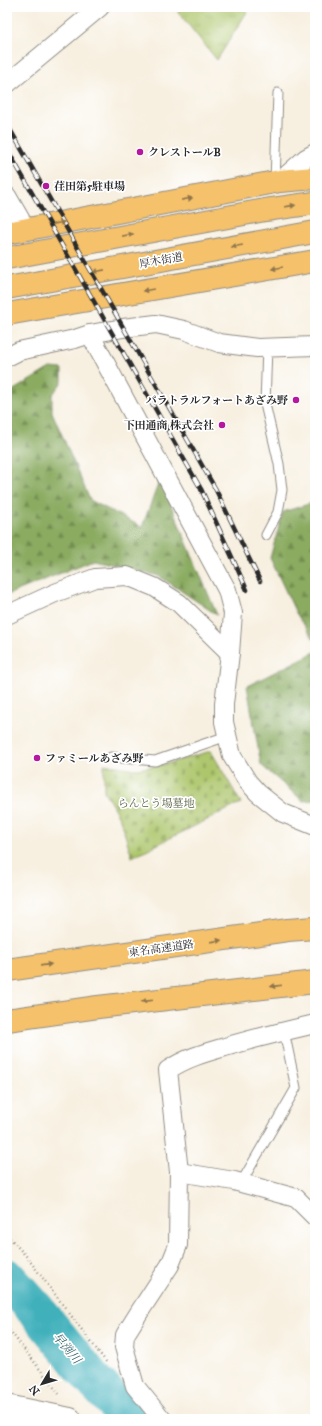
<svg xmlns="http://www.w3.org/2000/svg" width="322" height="1426" font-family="'IM FELL Great Primer','Noto Serif JP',serif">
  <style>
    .grass { fill: url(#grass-tufts); stroke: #6c784c }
    .forest { fill: url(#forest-firs); stroke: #5a6b46 }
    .cemetery { fill: url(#cemetery-stones); stroke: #6c784c }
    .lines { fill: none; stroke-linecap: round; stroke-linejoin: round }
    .river { stroke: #40b0bb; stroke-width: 39 }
    .service-casing { stroke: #918d85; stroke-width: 11 }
    .minor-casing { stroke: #918d85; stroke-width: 20 }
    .tertiary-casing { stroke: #918d85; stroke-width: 24 }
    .trunk-casing { stroke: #918d85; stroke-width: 24 }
    .motorway-casing { stroke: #918d85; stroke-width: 24 }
    .path { stroke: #918d85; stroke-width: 2.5; stroke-dasharray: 1 3; stroke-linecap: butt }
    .service { stroke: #fff; stroke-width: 9 }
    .minor { stroke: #fff; stroke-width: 18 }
    .tertiary { stroke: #fff; stroke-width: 22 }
    .trunk { stroke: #f5c16b; stroke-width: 22 }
    .motorway { stroke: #f5c16b; stroke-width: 22 }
    .rail-casing { stroke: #2b2b2b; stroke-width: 4.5 }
    .rail { stroke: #fff; stroke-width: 3; stroke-dasharray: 9; stroke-linecap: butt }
    .oneway { fill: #90764b }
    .poi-dot { fill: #b5179e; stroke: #fff; stroke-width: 1.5 }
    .labels { text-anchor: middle; stroke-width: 3.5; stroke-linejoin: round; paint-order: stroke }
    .poi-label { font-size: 11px; font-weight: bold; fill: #2b2b2b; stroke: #fff; text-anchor: start }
    .street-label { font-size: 11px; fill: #2b2b2b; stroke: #fff }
    .park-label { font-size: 11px; fill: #586142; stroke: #fff }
    .water-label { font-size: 12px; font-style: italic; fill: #336065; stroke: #fff }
  </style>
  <defs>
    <pattern id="grass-tufts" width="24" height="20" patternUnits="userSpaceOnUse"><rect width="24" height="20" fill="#adc66c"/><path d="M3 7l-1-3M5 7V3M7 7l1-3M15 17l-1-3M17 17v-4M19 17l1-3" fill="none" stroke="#95aa5e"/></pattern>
    <pattern id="forest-firs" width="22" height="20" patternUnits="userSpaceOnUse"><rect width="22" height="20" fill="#8aab60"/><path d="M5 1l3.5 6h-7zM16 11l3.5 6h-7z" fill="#718b4f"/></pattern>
    <pattern id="cemetery-stones" width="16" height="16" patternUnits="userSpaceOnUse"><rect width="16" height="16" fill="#adc66c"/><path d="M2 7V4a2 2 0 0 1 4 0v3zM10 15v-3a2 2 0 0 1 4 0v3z" fill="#95aa5e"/></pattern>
  </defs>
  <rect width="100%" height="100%" fill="#fff"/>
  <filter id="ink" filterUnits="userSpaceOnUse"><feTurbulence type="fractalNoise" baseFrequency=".025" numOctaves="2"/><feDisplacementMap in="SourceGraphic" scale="8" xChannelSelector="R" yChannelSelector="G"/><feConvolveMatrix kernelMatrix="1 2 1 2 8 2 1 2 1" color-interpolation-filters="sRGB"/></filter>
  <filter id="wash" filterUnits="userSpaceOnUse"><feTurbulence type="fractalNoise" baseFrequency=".012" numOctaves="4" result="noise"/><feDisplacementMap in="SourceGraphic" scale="16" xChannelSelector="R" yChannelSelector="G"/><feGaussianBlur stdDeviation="0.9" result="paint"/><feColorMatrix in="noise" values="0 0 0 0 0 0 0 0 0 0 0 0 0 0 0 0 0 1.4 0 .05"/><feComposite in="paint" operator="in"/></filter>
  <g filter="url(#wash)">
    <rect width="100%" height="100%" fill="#f7efdf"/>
    <polygon class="grass" points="174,7 250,7 217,60"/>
    <g class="forest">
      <polygon points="50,368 62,369 62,382 52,395 52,412 90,500 142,527 160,479 217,615 159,576 93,560 7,595 7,394"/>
      <polygon points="315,502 315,641 296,613 270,558 283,512"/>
      <polygon points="315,652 315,800 303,801 261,765 247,686"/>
    </g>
    <polygon class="cemetery" points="211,751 241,803 132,857 120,819 104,791 104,764 137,769 165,764"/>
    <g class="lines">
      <polyline class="river" points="7,1278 36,1310 91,1377 117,1405 127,1419"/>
    </g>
  </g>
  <g filter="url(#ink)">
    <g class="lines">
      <defs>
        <g id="service">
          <polyline points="275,182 278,93"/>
          <polyline points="266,535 278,512 282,490 279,464 265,404 267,347"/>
          <polyline points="111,757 155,761 227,736"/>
          <polyline points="241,1183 296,1088 284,1031"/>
        </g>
        <g id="minor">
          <polyline points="7,84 100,7"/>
          <polyline points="280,181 306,158 315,153"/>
          <polyline points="7,196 26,229"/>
          <polyline points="90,334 227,590 233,613 230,653 224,704 224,722 232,756 248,782 258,793 283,813 315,826"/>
          <polyline points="7,357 19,351 75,339 90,334 123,328 156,324 184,330 219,343 257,348 315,346"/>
          <polyline points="7,615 55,593 95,578 127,576 154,587 179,603 230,653"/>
          <polyline points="179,1172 234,1181 296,1198 315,1217"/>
          <path d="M162 1419 135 1386 124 1347 125 1335 140 1311 170 1265 178 1245 179 1172 168 1070C186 1058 204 1053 225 1047 255 1038 285 1031 315 1024"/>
        </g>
        <polyline id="tertiary" points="7,1406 70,1419"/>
        <g id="trunk">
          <polyline points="7,233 280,181 315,178"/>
          <polyline points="7,258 265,210 315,203"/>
          <polyline points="7,288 315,232"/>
          <polyline points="7,314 315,261"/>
        </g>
        <g id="motorway">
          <polyline points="7,970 288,930 315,928"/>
          <polyline points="7,1020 98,1007 315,982"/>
        </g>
      </defs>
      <use href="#service" class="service-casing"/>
      <use href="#minor" class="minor-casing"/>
      <use href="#tertiary" class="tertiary-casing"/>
      <use href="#trunk" class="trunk-casing"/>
      <use href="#motorway" class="motorway-casing"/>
      <g class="path">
        <polyline points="7,1235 26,1256 107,1363"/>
        <polyline points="7,1327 59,1394"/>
      </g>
      <use href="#service" class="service"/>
      <use href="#minor" class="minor"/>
      <use href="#tertiary" class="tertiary"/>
      <use href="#trunk" class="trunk"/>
      <use href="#motorway" class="motorway"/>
      <defs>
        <g id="rail">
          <polyline points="7,124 215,488 260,581"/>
          <polyline points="7,149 201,489 247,590"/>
        </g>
      </defs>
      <use href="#rail" class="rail-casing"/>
      <use href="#rail" class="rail"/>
    </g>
    <defs><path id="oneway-solid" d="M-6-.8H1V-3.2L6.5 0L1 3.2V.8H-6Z"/></defs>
    <g class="oneway">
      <use href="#oneway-solid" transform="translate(187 199) rotate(-11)"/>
      <use href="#oneway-solid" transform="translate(290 206) rotate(-8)"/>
      <use href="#oneway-solid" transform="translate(59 223) rotate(-11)"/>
      <use href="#oneway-solid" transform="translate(128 235) rotate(-11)"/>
      <use href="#oneway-solid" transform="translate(237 246) rotate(170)"/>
      <use href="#oneway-solid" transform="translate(277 268) rotate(170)"/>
      <use href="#oneway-solid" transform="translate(99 271) rotate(169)"/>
      <use href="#oneway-solid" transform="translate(148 290) rotate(170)"/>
      <use href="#oneway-solid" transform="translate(216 941) rotate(-8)"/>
      <use href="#oneway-solid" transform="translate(46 965) rotate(-8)"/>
      <use href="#oneway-solid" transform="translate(276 986) rotate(173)"/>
      <use href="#oneway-solid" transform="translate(147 1001) rotate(173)"/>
    </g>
  </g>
  <g class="poi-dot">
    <circle cx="140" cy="152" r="4"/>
    <circle cx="46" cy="186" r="4"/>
    <circle cx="296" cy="400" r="4"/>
    <circle cx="222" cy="425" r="4"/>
    <circle cx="37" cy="758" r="4"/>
  </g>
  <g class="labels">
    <g class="poi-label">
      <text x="148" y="156">クレストールB</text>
      <text x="54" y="190">荏田第5駐車場</text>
      <text x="288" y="404" text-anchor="end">パラトラルフォートあざみ野</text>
      <text x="214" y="429" text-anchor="end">下田通商 株式会社</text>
      <text x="45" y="762">ファミールあざみ野</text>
    </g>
    <g class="street-label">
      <text transform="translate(161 260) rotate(-10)" y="4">厚木街道</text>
      <text transform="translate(161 948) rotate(-8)" y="4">東名高速道路</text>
    </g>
    <g class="park-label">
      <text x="156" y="807">らんとう場墓地</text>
    </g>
    <g class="water-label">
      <text transform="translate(67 1348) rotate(50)" y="4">早渕川</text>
    </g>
  </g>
  <rect width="322" height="1426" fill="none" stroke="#fff" stroke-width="24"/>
  <g transform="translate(42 1384) rotate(232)" stroke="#ffffff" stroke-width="3" paint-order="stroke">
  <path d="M0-3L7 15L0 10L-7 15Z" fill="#2b2b2b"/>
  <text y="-6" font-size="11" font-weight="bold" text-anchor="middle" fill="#2b2b2b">N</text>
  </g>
</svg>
